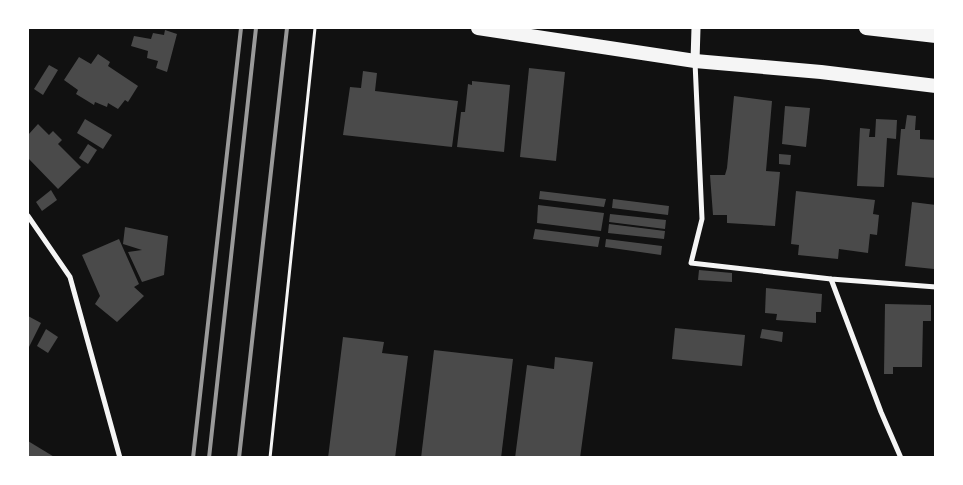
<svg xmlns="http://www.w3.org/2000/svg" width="963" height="485" font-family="'Fira Sans',sans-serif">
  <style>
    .building { fill: #4a4a4a }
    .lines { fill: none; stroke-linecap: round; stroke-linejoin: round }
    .path { stroke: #f5f5f5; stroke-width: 3 }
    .minor { stroke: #f5f5f5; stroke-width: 5 }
    .tertiary { stroke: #f5f5f5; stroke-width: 9 }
    .trunk { stroke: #f5f5f5; stroke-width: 14 }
    .rail { stroke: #9a9a9a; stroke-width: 4 }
  </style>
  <rect width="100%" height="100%" fill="#111"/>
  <g class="building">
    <polygon points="165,30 177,34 167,72 156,68 158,61 147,58 148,51 131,46 134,36 151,39 153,33 164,35"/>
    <polygon points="98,54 110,62 108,66 138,86 128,102 125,100 118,109 108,103 107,107 95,102 94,105 76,94 78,90 64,80 79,57 91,64"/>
    <polygon points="49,65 58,70 43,95 34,89"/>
    <polygon points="529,68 565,72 556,161 520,157"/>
    <polygon points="363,71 377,73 375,91 458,101 452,147 343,135 350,87 361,88"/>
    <polygon points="472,81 510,85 504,152 457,147 461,112 465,112 468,84 472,85"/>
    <polygon points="734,96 772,101 766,171 780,172 775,226 727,223 727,215 713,215 710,175 725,175 727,168"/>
    <polygon points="785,106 810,108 806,147 782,144"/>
    <polygon points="907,115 916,116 915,130 920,130 920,139 936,140 936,178 897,175 901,129 905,129"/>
    <polygon points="85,119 112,135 103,149 77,133"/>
    <polygon points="876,119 897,120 896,139 887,138 884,187 857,186 860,128 870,129 869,137 875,137"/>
    <polygon points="38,124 49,135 53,131 62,140 58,144 81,167 58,189 28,158 28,135"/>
    <polygon points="88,144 97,150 88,164 79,158"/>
    <polygon points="779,154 791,155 790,165 779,164"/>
    <polygon points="51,190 57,200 42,211 36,202"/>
    <polygon points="540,191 606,199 604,207 539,199"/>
    <polygon points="796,191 875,200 873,214 879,215 877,235 870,234 868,253 839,249 838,259 798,255 799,245 791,244"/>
    <polygon points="613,199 669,206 668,215 612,208"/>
    <polygon points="912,202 936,205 934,269 905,266"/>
    <polygon points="538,205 604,213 601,231 537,223"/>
    <polygon points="610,214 666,220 665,229 609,222"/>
    <polygon points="609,224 665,231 664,239 608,233"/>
    <polygon points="125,227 168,236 164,275 142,282 128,252 142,250 123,244"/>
    <polygon points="535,229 600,237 598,247 533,239"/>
    <polygon points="119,239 139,284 134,287 144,296 117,322 95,304 100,296 82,255"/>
    <polygon points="606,239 662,246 661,255 605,247"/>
    <polygon points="699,270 732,273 732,282 698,280"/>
    <polygon points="766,288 822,294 821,312 816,312 816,323 776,320 777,314 765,313"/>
    <polygon points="885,304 931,305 931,321 923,321 922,367 893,367 893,374 884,374"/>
    <polygon points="28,316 41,323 28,349"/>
    <polygon points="675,328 745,335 742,366 672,359"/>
    <polygon points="46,329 58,337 48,353 37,346"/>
    <polygon points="762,329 783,332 782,342 760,338"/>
    <polygon points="343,337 384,342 382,353 408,356 395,458 328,458"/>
    <polygon points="434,350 513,359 501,458 421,458"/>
    <polygon points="555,357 593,362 580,458 515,458 527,365 554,369"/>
    <polygon points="28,441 56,458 28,458"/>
  </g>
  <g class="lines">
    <polyline class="path" points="270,458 315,28"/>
    <g class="minor">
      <polyline points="695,62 702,219 691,263 831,279 936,287"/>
      <polyline points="28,216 70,277 120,458"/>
      <polyline points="831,279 881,412 901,458"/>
    </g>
    <polyline class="tertiary" points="695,61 696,28"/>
    <g class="trunk">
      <polyline points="478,28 695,61 821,72 936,86"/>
      <polyline points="866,28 936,36"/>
    </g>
    <g class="rail">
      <polyline points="193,458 241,28"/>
      <polyline points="209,458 256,28"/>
      <polyline points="239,458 287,28"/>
    </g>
  </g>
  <rect width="963" height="485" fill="none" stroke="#ffffff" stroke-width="58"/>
</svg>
